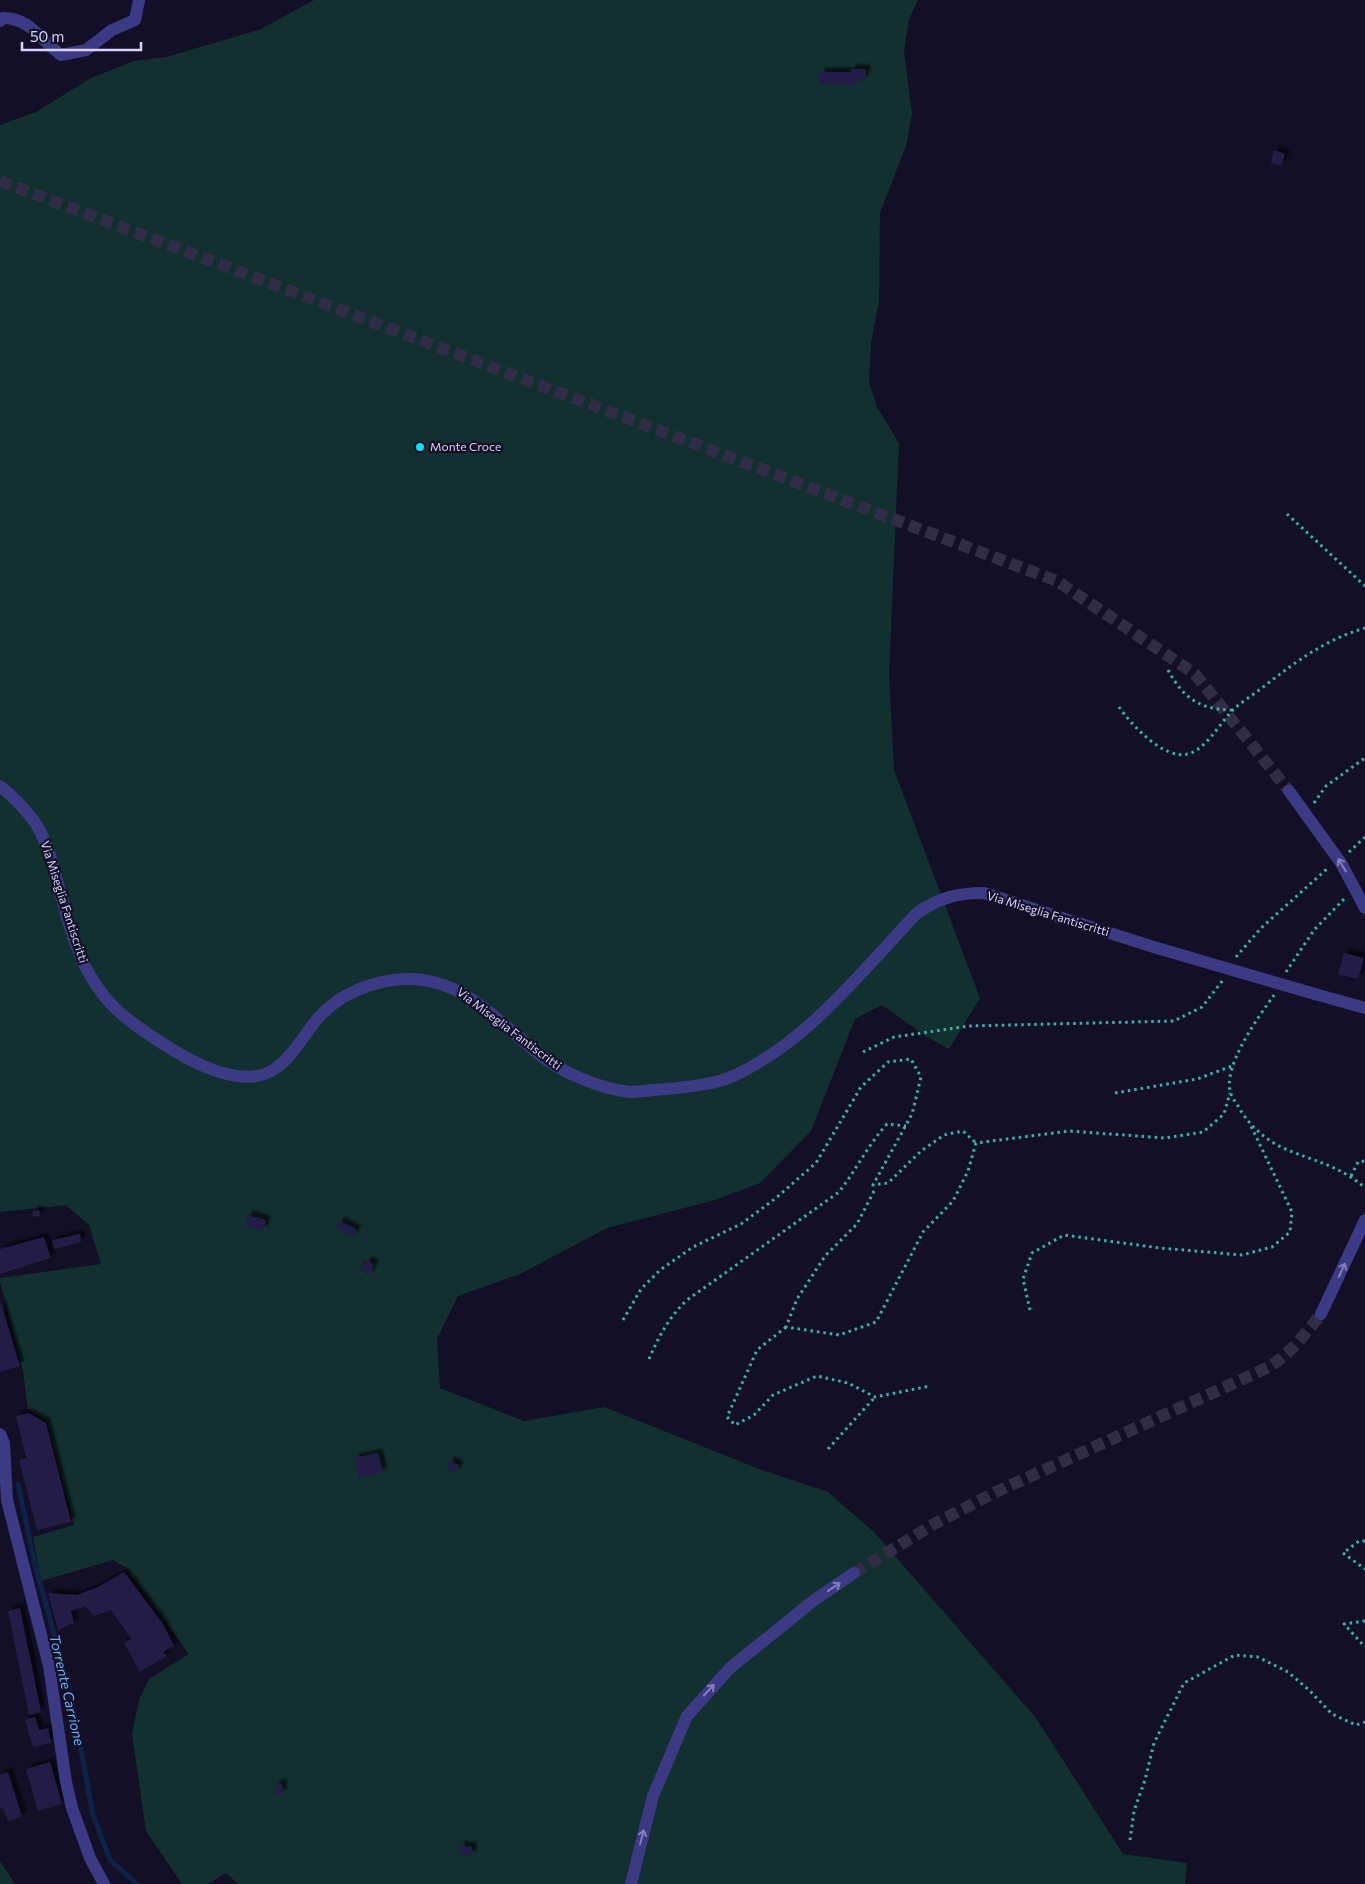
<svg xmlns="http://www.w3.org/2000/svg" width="1365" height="1884" font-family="Commissioner,sans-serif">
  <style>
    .green { fill: #12302f }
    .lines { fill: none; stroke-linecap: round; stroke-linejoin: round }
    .stream { stroke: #0c2248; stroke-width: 5 }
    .building { fill: #241b47; filter: url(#shadow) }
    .minor-tunnel { stroke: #312d47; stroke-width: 12; stroke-dasharray: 12 6; stroke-linecap: butt }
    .path { stroke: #2fb8b0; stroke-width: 3; stroke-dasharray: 2.5 4; stroke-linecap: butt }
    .minor { stroke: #3d3a85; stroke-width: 12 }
    .minor-bridge { stroke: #3d3a85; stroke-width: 12 }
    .oneway { stroke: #837fbc }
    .poi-dot { fill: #00e5ff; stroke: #130f26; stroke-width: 2 }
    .labels { text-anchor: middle; stroke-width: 4.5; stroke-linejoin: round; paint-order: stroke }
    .poi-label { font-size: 12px; fill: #d9d4ff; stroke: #130f26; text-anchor: start }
    .street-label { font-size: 12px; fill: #d9d4ff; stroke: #130f26 }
    .water-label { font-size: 14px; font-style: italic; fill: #62b6ff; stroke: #130f26 }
  </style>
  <defs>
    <filter id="shadow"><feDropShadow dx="4.5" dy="-4.5" stdDeviation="1" flood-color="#0009"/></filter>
  </defs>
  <rect width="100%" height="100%" fill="#130f26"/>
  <g class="green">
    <polygon points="314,0 918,0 909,19 904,51 912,114 906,146 880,213 879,301 871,343 869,382 877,407 899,443 889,675 894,770 980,998 949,1049 927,1037 882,1005 855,1019 811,1131 760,1183 715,1200 607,1228 520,1274 458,1296 437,1339 440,1388 524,1421 604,1407 759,1469 828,1492 875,1533 1036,1718 1123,1854 1187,1863 1185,1884 238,1884 226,1873 208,1884 182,1884 146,1831 132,1734 139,1700 149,1679 189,1654 125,1567 113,1560 41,1581 33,1537 74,1525 47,1421 28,1409 23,1371 0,1282 0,1278 101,1264 89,1225 66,1205 0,1212 0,125 36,112 91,78 134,61 166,57 259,30"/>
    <polygon points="0,1861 15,1884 0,1884"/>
  </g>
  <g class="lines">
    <polyline class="stream" points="18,1484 35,1565 71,1695 93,1815 110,1860 137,1884"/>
  </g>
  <g class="building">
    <polygon points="851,69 866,69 865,79 851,85 820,84 820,72 851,72"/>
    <polygon points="1274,150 1285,154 1281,166 1271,163"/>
    <polygon points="1344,953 1364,958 1358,979 1338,974"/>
    <polygon points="39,1210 40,1216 33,1217 32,1211"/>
    <polygon points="248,1215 266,1220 263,1231 245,1226"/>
    <polygon points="340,1221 357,1230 353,1237 336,1228"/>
    <polygon points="80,1234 81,1242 54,1249 52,1240"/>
    <polygon points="44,1237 51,1258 0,1274 0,1249"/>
    <polygon points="368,1260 374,1265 369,1276 358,1267 364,1265"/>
    <polygon points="0,1300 20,1366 0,1372"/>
    <polygon points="29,1413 46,1423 71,1522 37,1530 19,1460 26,1458 16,1416"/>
    <polygon points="378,1453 383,1472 359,1478 354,1458"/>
    <polygon points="450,1461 459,1465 456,1473 447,1470"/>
    <polygon points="124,1572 163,1624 174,1646 163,1652 167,1656 140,1672 124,1643 131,1639 111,1610 94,1616 85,1606 71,1611 74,1623 58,1630 48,1593 77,1595 98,1587"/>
    <polygon points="20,1608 41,1712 29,1715 8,1611"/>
    <polygon points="35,1717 39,1730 48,1728 51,1743 33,1747 25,1720"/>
    <polygon points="50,1762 62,1804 38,1811 26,1769"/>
    <polygon points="8,1772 22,1817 8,1821 3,1808 1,1809 0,1805 0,1775"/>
    <polygon points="275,1784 282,1784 283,1794 276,1794"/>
    <polygon points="460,1845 472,1847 472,1856 459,1854"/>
  </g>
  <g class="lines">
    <g class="minor-tunnel">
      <polyline points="0,181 1057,581 1195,674 1289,791"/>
      <path d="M854 1573 934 1524 996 1492 1269 1367C1291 1353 1305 1334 1321 1314"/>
    </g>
    <g class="path">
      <polyline points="1287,514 1365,586"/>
      <path d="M1168 670C1183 698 1200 710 1233 710"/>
      <path d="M1119 707C1131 724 1163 760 1188 754 1207 749 1220 722 1234 709 1244 700 1256 693 1267 684 1298 660 1327 639 1365 628"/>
      <polyline points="1314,803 1326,786 1365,758"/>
      <polyline points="1349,852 1365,837"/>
      <polyline points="1236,957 1261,928 1328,868"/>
      <polyline points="1286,972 1314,930 1346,897"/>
      <path d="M1274 995C1259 1016 1221 1068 1231 1094 1233 1100 1238 1105 1241 1111 1251 1127 1266 1140 1283 1148 1313 1161 1341 1166 1365 1188"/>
      <polyline points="863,1052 894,1037 969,1026 1174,1021 1202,1007 1223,980"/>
      <polyline points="1115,1093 1197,1079 1232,1066"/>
      <polyline points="1351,1176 1358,1162 1365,1161"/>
      <polyline points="874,1191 857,1224 825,1256 797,1299 786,1327 839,1335 876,1322 923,1232 953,1201 968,1171 976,1143 1069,1131 1165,1138 1203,1132 1224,1114 1230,1093"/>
      <polyline points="1030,1310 1023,1279 1032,1253 1064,1235 1160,1248 1242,1255 1272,1247 1290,1232 1292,1212 1251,1126"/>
      <polyline points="623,1320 641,1289 660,1270 693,1247 741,1224 776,1198 816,1163 861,1087 888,1062 911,1059 921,1077 912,1114 873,1185 888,1183 921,1151 944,1135 963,1131 976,1143"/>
      <polyline points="786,1327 757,1350 727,1417 735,1425 754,1415 773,1395 817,1376 848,1383 875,1397 930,1386"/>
      <path d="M649 1359C659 1336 669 1317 687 1300L839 1192C856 1170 868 1145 887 1124L906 1126"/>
      <polyline points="828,1449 875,1397"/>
      <polyline points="1365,1541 1359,1541 1343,1553 1365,1569"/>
      <polyline points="1365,1621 1344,1624 1365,1647"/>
      <polyline points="1130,1840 1134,1811 1145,1780 1154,1743 1184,1683 1235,1655 1258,1657 1288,1672 1309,1690 1332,1714 1356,1725 1365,1722"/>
    </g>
    <g class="minor">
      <path d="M0 21 3 18C31 18 40 40 61 55L86 50 112 30 135 20 139 0"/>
      <path d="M0 786C13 796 24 808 34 821 45 837 51 858 56 877 72 935 82 987 134 1024 166 1047 237 1097 276 1068 294 1055 305 1033 319 1017 340 993 375 980 406 979 463 977 499 1023 540 1055 561 1072 601 1089 629 1092 636 1092 645 1091 653 1090 673 1089 713 1085 731 1077 806 1044 861 972 917 913 939 898 957 893 984 893L1157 948"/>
      <polyline points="1315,994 1365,1008"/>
      <polyline points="1321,1314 1365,1220"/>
      <polyline points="0,1434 4,1443 7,1500 49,1666 66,1782 72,1808 90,1858 104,1884"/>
      <polyline points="631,1884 653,1796 687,1716 730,1668 813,1601 854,1573"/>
    </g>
    <g class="minor-bridge">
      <polyline points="1289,791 1341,863 1365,908"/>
      <polyline points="1157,948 1315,994"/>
    </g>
  </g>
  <defs><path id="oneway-shaft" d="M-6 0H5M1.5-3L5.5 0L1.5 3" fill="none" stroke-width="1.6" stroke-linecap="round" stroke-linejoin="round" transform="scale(1.25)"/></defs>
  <g class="oneway">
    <use href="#oneway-shaft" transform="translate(1342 865) rotate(-122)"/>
    <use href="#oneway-shaft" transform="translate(1342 1270) rotate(-65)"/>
    <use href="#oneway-shaft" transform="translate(834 1587) rotate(-34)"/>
    <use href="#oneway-shaft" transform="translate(709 1690) rotate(-47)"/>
    <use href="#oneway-shaft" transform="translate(642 1837) rotate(-75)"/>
  </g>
  <circle class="poi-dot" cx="420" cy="447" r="5"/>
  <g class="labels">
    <g class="poi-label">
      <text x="430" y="451">Monte Croce</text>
    </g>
    <g class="street-label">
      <text transform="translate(64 902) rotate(72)" y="4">Via Miseglia Fantiscritti</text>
      <text transform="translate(1048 914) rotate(17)" y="4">Via Miseglia Fantiscritti</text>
      <text transform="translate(509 1029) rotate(37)" y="4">Via Miseglia Fantiscritti</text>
    </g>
    <g class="water-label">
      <text transform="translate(67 1690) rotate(77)" y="5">Torrente Carrione</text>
    </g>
  </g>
  <path d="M22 42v8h119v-8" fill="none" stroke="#d9d4ff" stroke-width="2.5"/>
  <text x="30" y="42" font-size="15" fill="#d9d4ff" stroke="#130f26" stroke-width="4" paint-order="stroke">50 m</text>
</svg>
